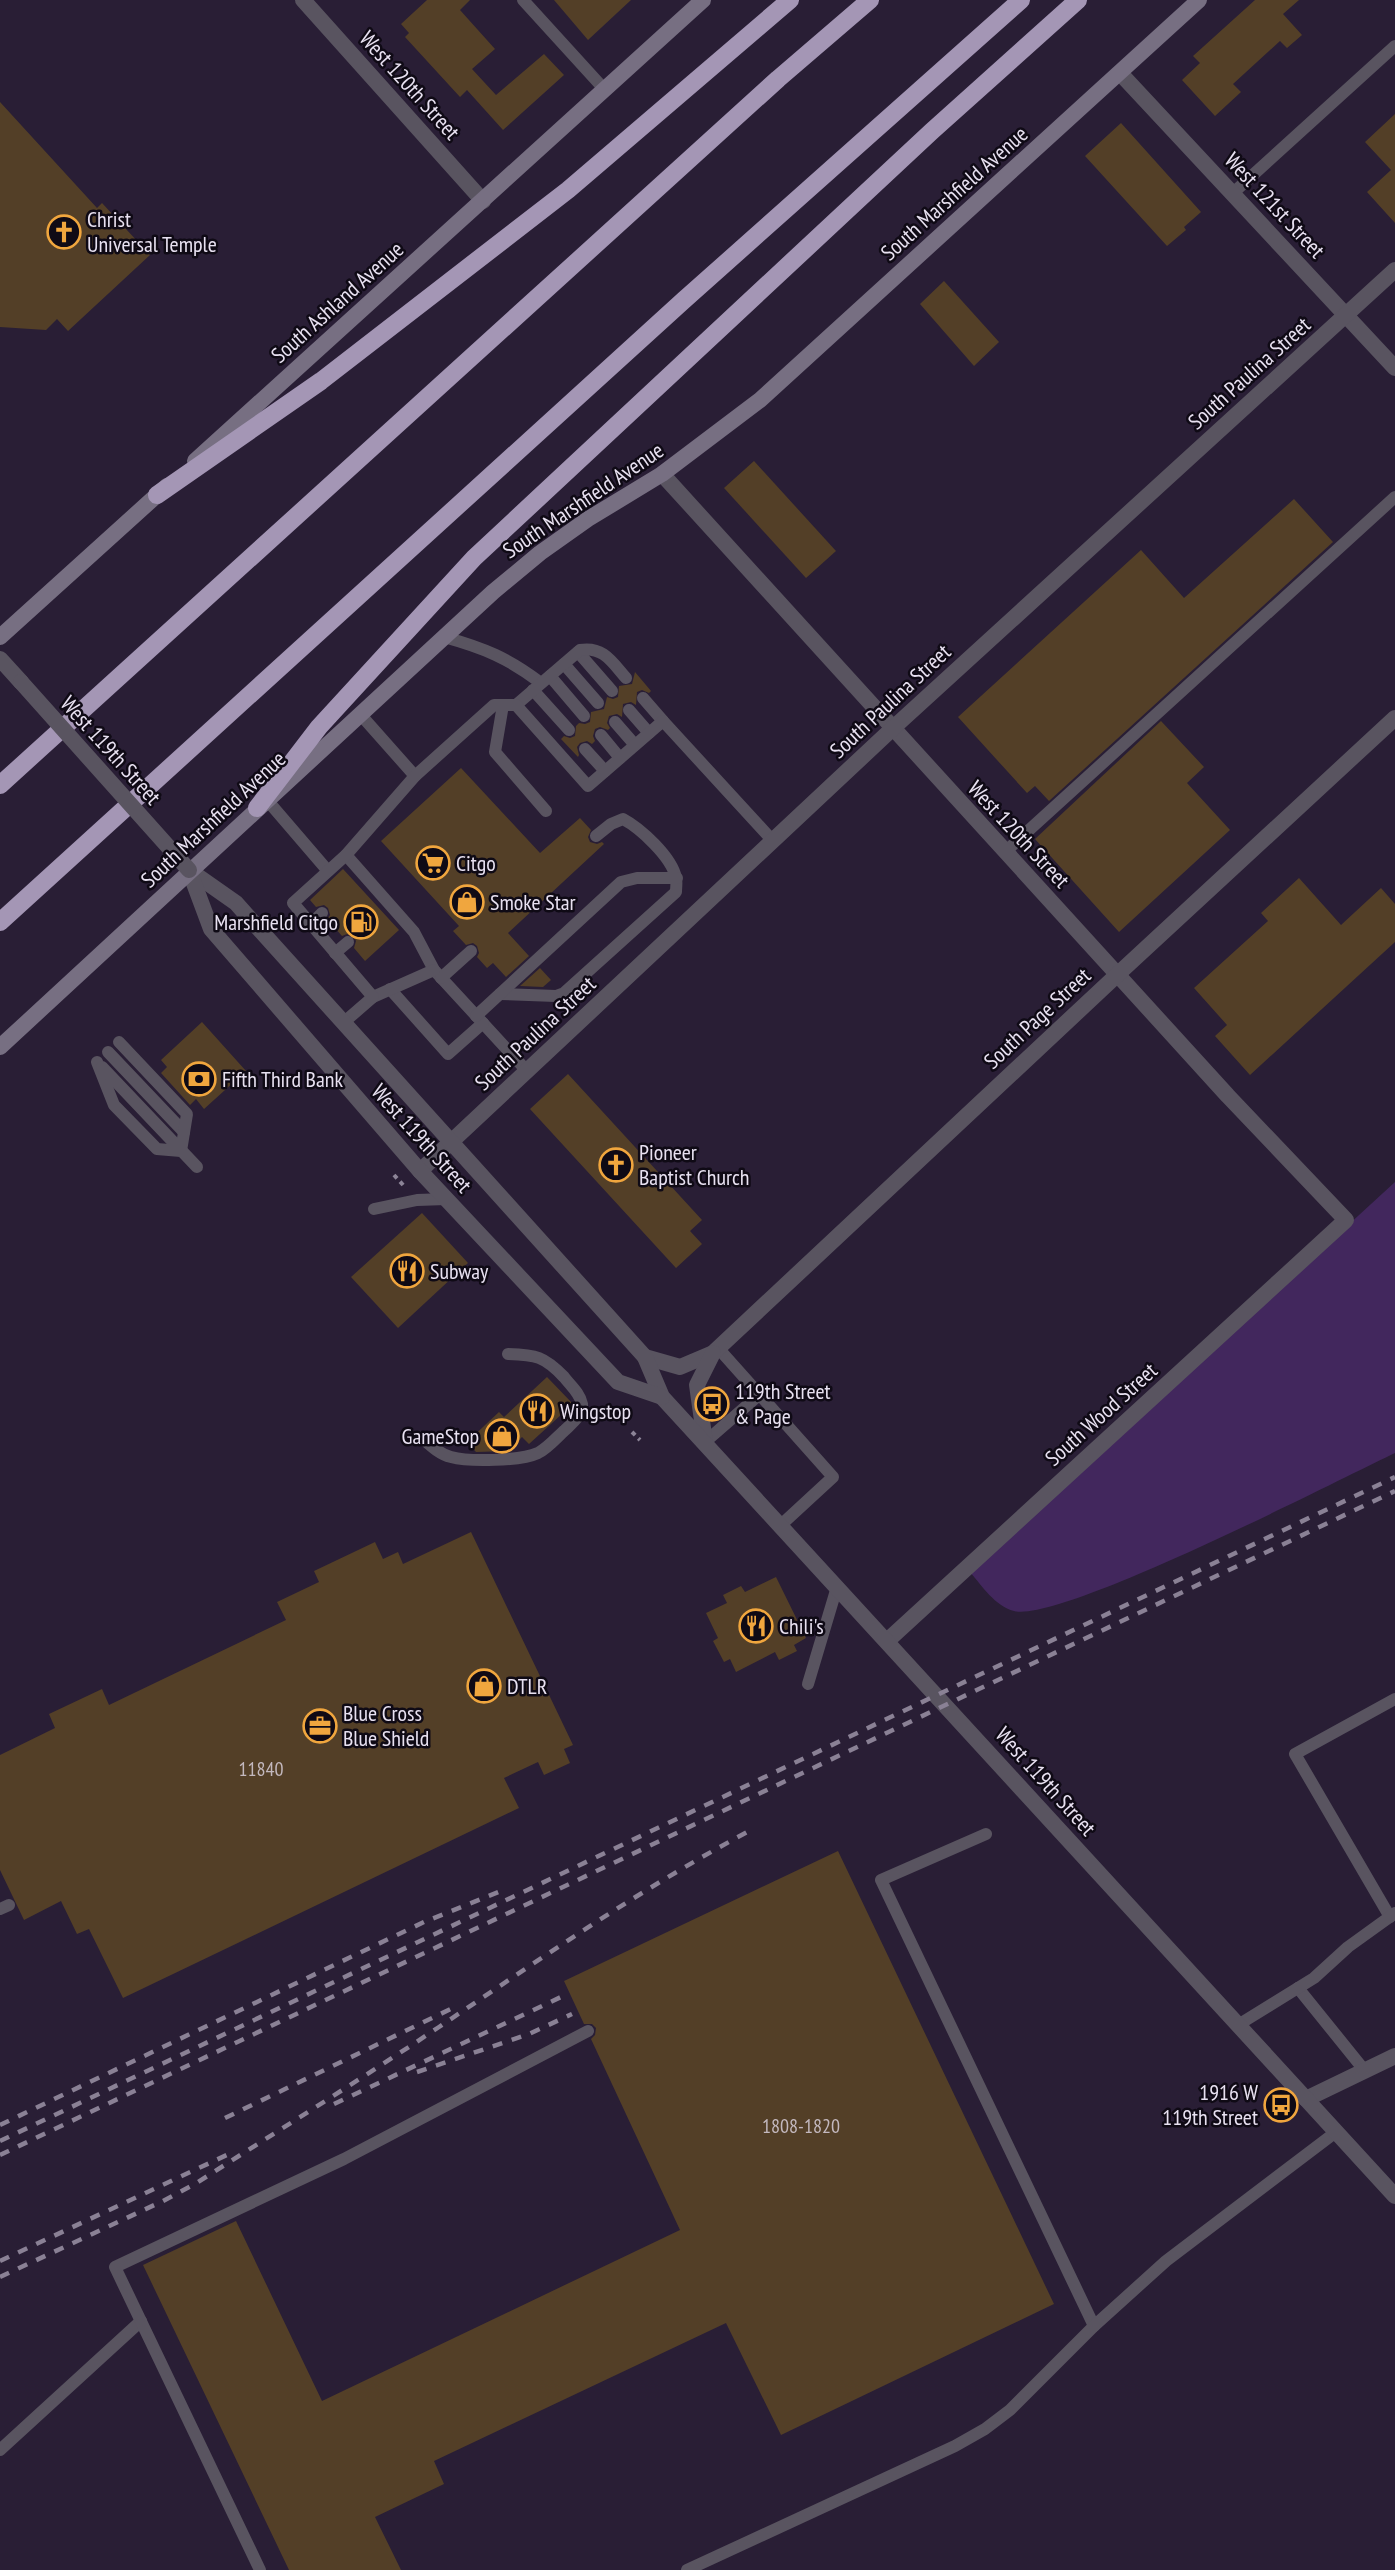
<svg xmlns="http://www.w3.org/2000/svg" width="1395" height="2570" font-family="'PT Sans Narrow',sans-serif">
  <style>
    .green { fill: #42275d }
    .building { fill: #533f27 }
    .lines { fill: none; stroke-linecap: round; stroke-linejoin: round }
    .path { stroke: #8c8497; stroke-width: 4; stroke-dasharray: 4.5 4.5; stroke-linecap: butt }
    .service { stroke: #595460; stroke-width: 12 }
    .minor { stroke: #595460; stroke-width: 16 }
    .tertiary { stroke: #595460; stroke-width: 16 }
    .secondary { stroke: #776f82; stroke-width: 16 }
    .motorway { stroke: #a496b5; stroke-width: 18 }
    .rail { stroke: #8a8195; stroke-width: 4.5; stroke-dasharray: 10 10; stroke-linecap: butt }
    .tertiary-bridge { stroke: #595460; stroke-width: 16 }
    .labels { text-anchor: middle; stroke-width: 5; stroke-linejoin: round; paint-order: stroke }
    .number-label { font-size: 20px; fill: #c3b8be }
    .street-label { font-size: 22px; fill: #e8e1f1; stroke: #0f0a15 }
    .poi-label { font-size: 22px; fill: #e8e1f1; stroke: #0f0a15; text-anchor: start }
  </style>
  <rect width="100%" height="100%" fill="#291e35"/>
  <path class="green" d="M1395 1182V1453C1336 1481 1061 1623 1014 1611 995 1606 982 1586 970 1572Z"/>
  <g class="building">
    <polygon points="427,0 470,0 460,10 495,49 472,69 496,95 544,54 564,75 503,130 467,90 460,97 405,37 409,33 401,24"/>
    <polygon points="554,0 631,0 588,40"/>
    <polygon points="1255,0 1299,0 1283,14 1302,35 1287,48 1280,41 1233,84 1241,92 1215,116 1182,80 1200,63 1193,56"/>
    <polygon points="0,102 97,208 102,203 150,255 68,331 57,319 46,330 0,327"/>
    <polygon points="1395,114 1395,223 1367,192 1391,170 1365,142"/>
    <polygon points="1121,123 1201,212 1184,227 1186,230 1167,246 1085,156"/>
    <polygon points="944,281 999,342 974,366 920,304"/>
    <polygon points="754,461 836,551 806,578 724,488"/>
    <polygon points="1294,499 1333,542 1049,801 1035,786 1027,793 958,717 1141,550 1184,598"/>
    <polygon points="635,672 651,691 649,693 642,690 637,692 636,705 631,702 623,704 622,717 617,714 609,716 607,723 610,728 608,730 600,727 595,729 593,736 595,741 592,744 587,741 580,743 577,747 579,755 578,757 561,739 564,736 570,738 575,736 576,726 579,723 585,724 590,722 591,712 604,709 607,697 613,699 618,697 619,686 632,684"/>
    <polygon points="1161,721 1204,767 1187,783 1230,830 1119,932 1035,839"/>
    <polygon points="461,768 540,853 580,818 591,830 588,837 590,842 597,844 602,842 604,844 508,933 529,956 506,977 493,963 487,968 477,957 479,953 477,946 473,943 466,945 453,931 459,926 381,841"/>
    <polygon points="343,869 399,930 365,961 354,948 356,941 354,936 347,934 342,936 327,919 330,915 328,908 324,905 316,907 310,900"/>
    <polygon points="1299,878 1341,925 1381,888 1395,904 1395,942 1250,1075 1215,1036 1227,1025 1194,988 1268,921 1261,913"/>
    <polygon points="540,968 551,980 543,987 520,986"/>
    <polygon points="202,1022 246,1071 204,1109 196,1099 190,1105 161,1073 167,1067 161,1060"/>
    <polygon points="568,1074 702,1220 690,1231 702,1244 676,1268 530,1109"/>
    <polygon points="422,1213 468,1263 398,1328 351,1277"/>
    <polygon points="547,1377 573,1404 529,1444 522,1437 508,1451 476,1452 467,1442 499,1412 504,1417"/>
    <polygon points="471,1532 573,1745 564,1749 570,1763 544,1775 538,1762 504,1778 519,1808 123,1998 89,1929 77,1934 61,1901 24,1920 0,1870 0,1755 55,1728 49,1714 102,1689 109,1705 286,1620 277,1602 319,1582 314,1571 375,1542 383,1559 398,1552 403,1564"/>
    <polygon points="776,1577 806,1638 794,1645 797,1651 779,1660 775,1652 736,1672 730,1659 724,1662 713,1641 718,1638 706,1613 727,1603 723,1595 741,1586 745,1592"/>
    <polygon points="838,1851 1054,2304 781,2435 726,2323 434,2461 444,2484 375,2517 401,2570 289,2570 143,2265 236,2221 322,2401 680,2230 591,2039 595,2035 596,2028 592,2024 584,2024 564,1981"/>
  </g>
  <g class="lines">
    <g class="path">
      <polyline points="394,1175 404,1186"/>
      <polyline points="632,1432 640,1440"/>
    </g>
    <g class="service">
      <polyline points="523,0 605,90"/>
      <polyline points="1233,193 1395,46"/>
      <path d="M444 637C484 648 508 658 541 683"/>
      <polyline points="578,652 612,691"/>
      <polyline points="564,664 598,703"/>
      <polyline points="550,676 584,716"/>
      <polyline points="533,690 569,730"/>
      <polyline points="643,698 663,721"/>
      <polyline points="503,705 495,752 546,811"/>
      <path d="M516 705 580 650C603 646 612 662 626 678"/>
      <polyline points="629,710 649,733"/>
      <polyline points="360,714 415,776"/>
      <polyline points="615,722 635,745"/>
      <polyline points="601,735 620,758"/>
      <polyline points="585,749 605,771"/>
      <polyline points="267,800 328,871"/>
      <polyline points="1005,852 1395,497"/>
      <polyline points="346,855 414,932 434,970 527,1071"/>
      <polyline points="311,924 322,913"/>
      <polyline points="335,953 348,942"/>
      <polyline points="441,978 471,951"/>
      <polyline points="390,989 448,1054 483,1023"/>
      <path d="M500 994 556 996 564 993 676 892C676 888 677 882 676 878 672 857 640 828 623 819L611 824 596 836"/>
      <polyline points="373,997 434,970"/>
      <polyline points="476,1016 621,882 637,878 677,878"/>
      <polyline points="343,1023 373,997 293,903 346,855 415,776 494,705 516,705 588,786 663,721 773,841"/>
      <polyline points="108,1052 184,1132"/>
      <polyline points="97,1062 114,1105 157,1149 181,1151 187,1114 119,1042"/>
      <polyline points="102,1067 197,1167"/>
      <polyline points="374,1209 417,1200 446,1199"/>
      <polyline points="718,1348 833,1477 781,1525"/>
      <path d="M421 1437C430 1445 439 1454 451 1457 469 1462 521 1461 538 1453 548 1448 557 1437 565 1430 572 1423 583 1415 582 1404 580 1393 570 1385 564 1377 544 1356 536 1355 508 1354"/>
      <polyline points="705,1442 759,1395"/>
      <polyline points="808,1684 837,1587"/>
      <polyline points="986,1834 881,1880 1094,2326"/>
      <polyline points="0,1909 9,1905"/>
      <polyline points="1390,1917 1295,1754 1395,1699"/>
      <polyline points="1298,1988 1365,2071"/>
      <polyline points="1238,2025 1314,1978 1348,1947 1395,1913"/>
      <polyline points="0,2450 141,2321"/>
      <polyline points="260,2570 115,2267 344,2159 588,2031"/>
      <polyline points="687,2570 955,2446 985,2429 1010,2410 1094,2326 1166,2261 1336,2132"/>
    </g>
    <g class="minor">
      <polyline points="303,0 483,201"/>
      <polyline points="1120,73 1395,368"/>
      <polyline points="662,474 1228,1096 1346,1220 887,1641"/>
      <polyline points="420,1171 892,729 1395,270"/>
      <polyline points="645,1357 680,1367 713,1353 1118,974 1395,718"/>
      <polyline points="705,1442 697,1385 713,1353"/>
      <polyline points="1306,2099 1395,2056"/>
    </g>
    <g class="tertiary">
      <polyline points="0,659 21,682"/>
      <polyline points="189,870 236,903 251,920 645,1357 662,1397 1395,2196"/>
      <polyline points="189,870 211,929 420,1171 618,1382 662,1397"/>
    </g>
    <g class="secondary">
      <polyline points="195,461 703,0"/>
      <polyline points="0,637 167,486"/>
      <polyline points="0,1047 493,592 540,553 588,519 662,474 760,400 1199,0"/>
    </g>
    <g class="motorway">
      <polyline points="157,495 321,381 568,190 790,0"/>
      <polyline points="0,785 778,79 870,0"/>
      <polyline points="257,808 319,727 474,558 932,131 1078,0"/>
      <polyline points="0,922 684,300 1021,0"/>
    </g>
    <g class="rail">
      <polyline points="417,2072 529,2034 572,2014"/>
      <polyline points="334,2104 561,1997"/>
      <polyline points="225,2118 459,2005"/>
      <polyline points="0,2125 424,1922 506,1889"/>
      <polyline points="0,2141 1395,1477"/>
      <polyline points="0,2155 1395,1491"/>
      <polyline points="0,2261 231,2153"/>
      <path d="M0 2277 163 2201 195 2184C276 2132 358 2081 439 2027 542 1958 643 1887 753 1829"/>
    </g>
    <polyline class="tertiary-bridge" points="21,682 189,870"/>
  </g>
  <defs>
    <symbol id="church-ring" viewBox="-11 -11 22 22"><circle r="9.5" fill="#0f0a15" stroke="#f0a63e" stroke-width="1.5"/><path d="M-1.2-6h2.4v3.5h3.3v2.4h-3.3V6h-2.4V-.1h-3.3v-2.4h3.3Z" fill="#f0a63e"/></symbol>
    <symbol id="supermarket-ring" viewBox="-11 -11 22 22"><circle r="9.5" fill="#0f0a15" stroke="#f0a63e" stroke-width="1.5"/><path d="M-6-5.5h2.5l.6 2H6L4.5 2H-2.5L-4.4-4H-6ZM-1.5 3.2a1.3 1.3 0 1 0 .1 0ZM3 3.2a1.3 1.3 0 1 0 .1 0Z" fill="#f0a63e"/></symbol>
    <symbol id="shop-ring" viewBox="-11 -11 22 22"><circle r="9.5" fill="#0f0a15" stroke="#f0a63e" stroke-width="1.5"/><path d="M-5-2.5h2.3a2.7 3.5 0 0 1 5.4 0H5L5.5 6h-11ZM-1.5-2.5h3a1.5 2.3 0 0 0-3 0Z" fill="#f0a63e"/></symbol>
    <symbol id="fuel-ring" viewBox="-11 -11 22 22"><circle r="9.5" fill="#0f0a15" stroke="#f0a63e" stroke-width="1.5"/><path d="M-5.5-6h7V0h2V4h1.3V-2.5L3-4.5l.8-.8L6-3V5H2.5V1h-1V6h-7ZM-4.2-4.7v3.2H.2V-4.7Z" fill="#f0a63e"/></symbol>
    <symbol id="bank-ring" viewBox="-11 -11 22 22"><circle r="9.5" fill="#0f0a15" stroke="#f0a63e" stroke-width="1.5"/><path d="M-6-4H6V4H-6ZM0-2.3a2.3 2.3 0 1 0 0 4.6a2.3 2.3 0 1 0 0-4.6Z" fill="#f0a63e"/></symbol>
    <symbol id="restaurant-ring" viewBox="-11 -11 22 22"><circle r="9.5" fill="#0f0a15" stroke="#f0a63e" stroke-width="1.5"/><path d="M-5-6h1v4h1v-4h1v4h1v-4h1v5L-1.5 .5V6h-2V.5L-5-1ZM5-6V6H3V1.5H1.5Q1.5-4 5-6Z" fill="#f0a63e"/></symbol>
    <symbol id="bus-ring" viewBox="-11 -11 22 22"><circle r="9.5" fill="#0f0a15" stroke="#f0a63e" stroke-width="1.5"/><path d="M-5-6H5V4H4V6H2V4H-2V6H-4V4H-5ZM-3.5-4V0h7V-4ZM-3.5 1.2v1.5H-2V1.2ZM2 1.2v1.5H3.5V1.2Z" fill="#f0a63e"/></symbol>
    <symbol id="office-ring" viewBox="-11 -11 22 22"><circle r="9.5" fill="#0f0a15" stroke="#f0a63e" stroke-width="1.5"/><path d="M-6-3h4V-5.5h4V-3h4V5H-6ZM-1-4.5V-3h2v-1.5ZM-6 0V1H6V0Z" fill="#f0a63e"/></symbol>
  </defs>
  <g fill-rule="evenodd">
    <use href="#church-ring" x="45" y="213" width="38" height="38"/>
    <use href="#supermarket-ring" x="414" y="844" width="38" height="38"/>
    <use href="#shop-ring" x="448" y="883" width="38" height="38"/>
    <use href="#fuel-ring" x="342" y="903" width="38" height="38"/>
    <use href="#bank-ring" x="180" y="1060" width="38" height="38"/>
    <use href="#church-ring" x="597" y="1146" width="38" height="38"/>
    <use href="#restaurant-ring" x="388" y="1252" width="38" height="38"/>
    <use href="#bus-ring" x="693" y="1385" width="38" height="38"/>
    <use href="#restaurant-ring" x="518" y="1392" width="38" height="38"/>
    <use href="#shop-ring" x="483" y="1417" width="38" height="38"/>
    <use href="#restaurant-ring" x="737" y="1607" width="38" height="38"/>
    <use href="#shop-ring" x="465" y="1667" width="38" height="38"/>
    <use href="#office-ring" x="301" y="1707" width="38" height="38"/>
    <use href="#bus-ring" x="1262" y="2086" width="38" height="38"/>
  </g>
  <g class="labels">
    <g class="number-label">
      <text x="261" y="1776">11840</text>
      <text x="801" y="2133">1808-1820</text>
    </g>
    <g class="street-label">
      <text transform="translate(410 85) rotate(48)" y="8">West 120th Street</text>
      <text transform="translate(954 193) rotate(-42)" y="8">South Marshfield Avenue</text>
      <text transform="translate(1275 205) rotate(47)" y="8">West 121st Street</text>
      <text transform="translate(337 302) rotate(-42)" y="8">South Ashland Avenue</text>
      <text transform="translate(1249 373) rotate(-42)" y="8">South Paulina Street</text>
      <text transform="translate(583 500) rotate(-34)" y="8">South Marshfield Avenue</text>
      <text transform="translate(890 701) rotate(-43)" y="8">South Paulina Street</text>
      <text transform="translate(111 750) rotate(48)" y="8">West 119th Street</text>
      <text transform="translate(213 819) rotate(-43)" y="8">South Marshfield Avenue</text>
      <text transform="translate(1019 834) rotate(47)" y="8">West 120th Street</text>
      <text transform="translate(1037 1018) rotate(-43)" y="8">South Page Street</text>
      <text transform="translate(535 1033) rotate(-43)" y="8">South Paulina Street</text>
      <text transform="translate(422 1138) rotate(48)" y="8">West 119th Street</text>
      <text transform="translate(1101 1414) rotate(-42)" y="8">South Wood Street</text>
      <text transform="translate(1046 1781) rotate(48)" y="8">West 119th Street</text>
    </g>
    <g class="poi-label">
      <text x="87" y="227">Christ<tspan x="87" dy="25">Universal Temple</tspan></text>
      <text x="456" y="871">Citgo</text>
      <text x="490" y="910">Smoke Star</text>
      <text x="338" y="930" text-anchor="end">Marshfield Citgo</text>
      <text x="222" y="1087">Fifth Third Bank</text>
      <text x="639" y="1160">Pioneer<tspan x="639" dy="25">Baptist Church</tspan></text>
      <text x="430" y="1279">Subway</text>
      <text x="735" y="1399">119th Street<tspan x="735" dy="25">&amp; Page</tspan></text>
      <text x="560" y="1419">Wingstop</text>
      <text x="479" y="1444" text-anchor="end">GameStop</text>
      <text x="779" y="1634">Chili's</text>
      <text x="507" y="1694">DTLR</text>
      <text x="343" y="1721">Blue Cross<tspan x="343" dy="25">Blue Shield</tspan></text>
      <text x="1258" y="2100" text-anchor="end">1916 W<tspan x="1258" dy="25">119th Street</tspan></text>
    </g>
  </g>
</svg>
